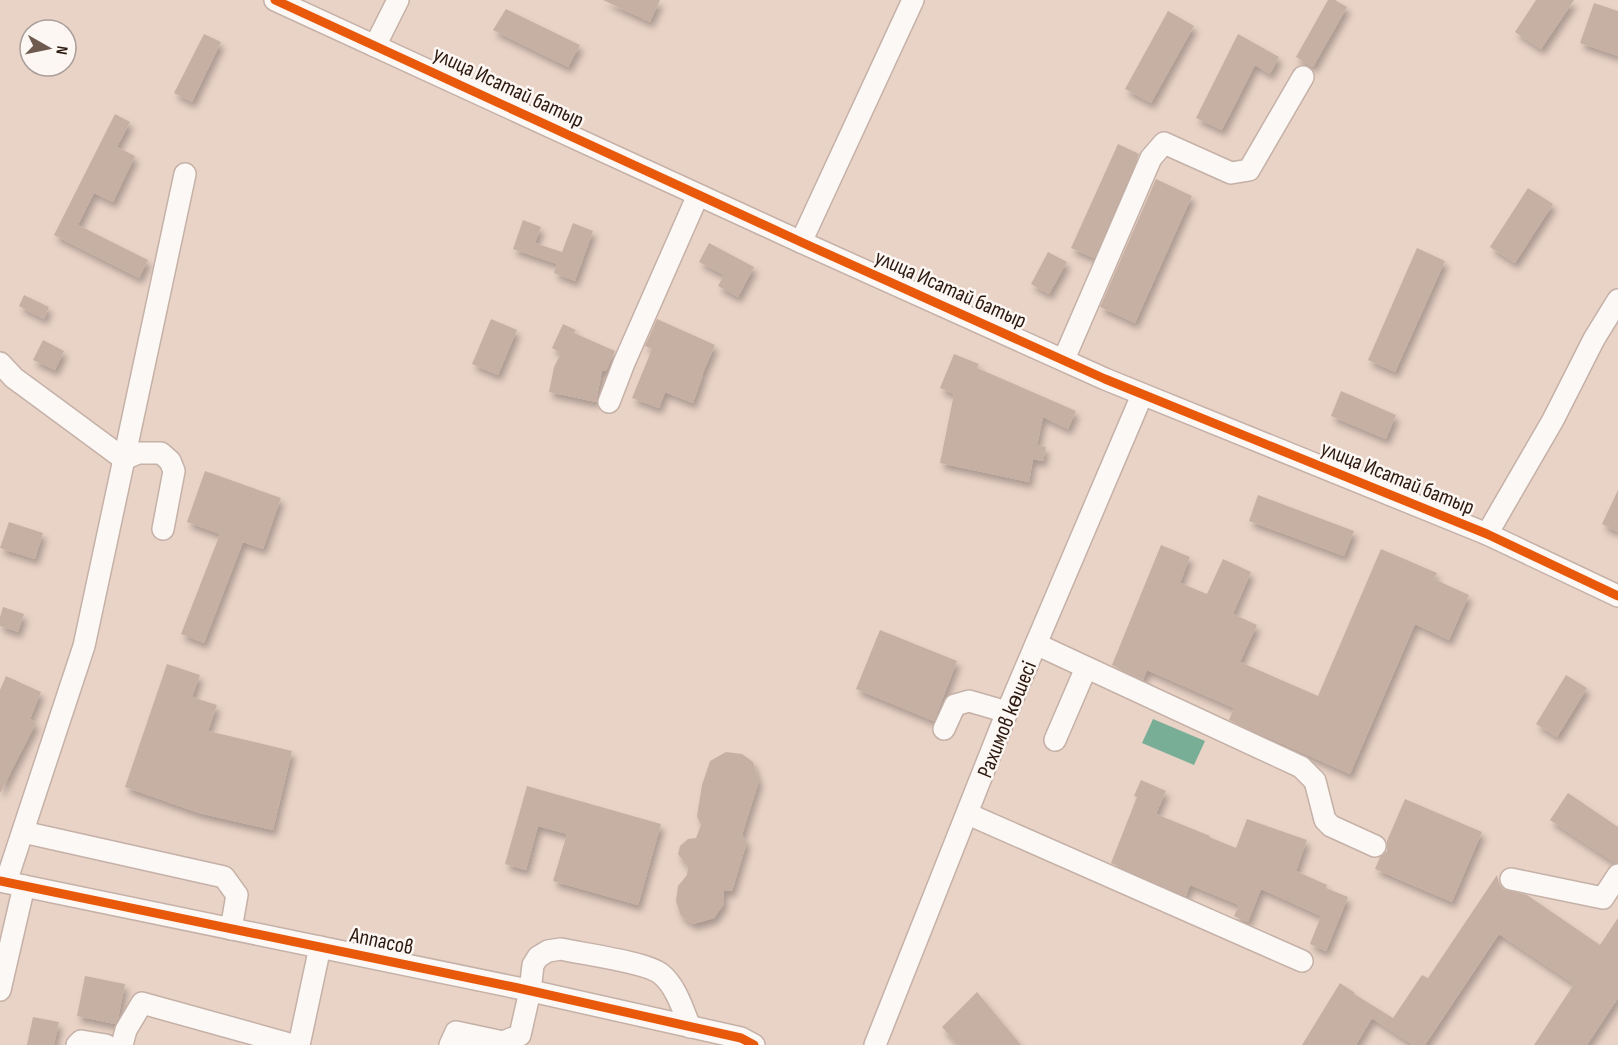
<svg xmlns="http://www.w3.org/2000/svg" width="1618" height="1045" font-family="'Sofia Sans Condensed',sans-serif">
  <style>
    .water { fill: #79ae96 }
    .building { fill: #c6afa3; filter: url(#shadow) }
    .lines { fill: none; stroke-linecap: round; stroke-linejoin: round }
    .minor-casing { stroke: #c5b1a7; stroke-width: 24 }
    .minor { stroke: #fcf8f6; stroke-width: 21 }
    .cycleway-casing { stroke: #fdf7f4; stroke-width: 13 }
    .cycleway { stroke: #e8590c; stroke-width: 9 }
    .labels { text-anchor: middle; stroke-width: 5; stroke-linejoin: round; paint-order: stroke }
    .street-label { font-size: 22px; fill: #2c190f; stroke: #fdf7f4 }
  </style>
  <defs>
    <filter id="shadow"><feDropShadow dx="3.5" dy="6" stdDeviation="3" flood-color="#0004"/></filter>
  </defs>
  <rect width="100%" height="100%" fill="#e9d2c6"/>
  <polygon class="water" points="1153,719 1205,741 1194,765 1142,743"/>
  <g class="building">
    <polygon points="603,0 660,0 650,22"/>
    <polygon points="1328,0 1335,0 1347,7 1313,67 1296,57"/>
    <polygon points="1536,0 1574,0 1541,49 1515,32"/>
    <polygon points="1594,3 1618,11 1618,56 1580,43"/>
    <polygon points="506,9 580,45 568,67 493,30"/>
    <polygon points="1168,11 1194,26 1151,103 1125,89"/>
    <polygon points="204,34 221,42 192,102 174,93"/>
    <polygon points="1238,34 1279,57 1270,74 1255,65 1222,130 1196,118"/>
    <polygon points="115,114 130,122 117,147 135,156 113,202 94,193 78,225 148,260 139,278 54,235"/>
    <polygon points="1118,144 1139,154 1094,258 1071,248"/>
    <polygon points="1156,179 1192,196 1135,323 1100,307"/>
    <polygon points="1528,188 1553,204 1515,263 1490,247"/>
    <polygon points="523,220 541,227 535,243 562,252 573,223 593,231 575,281 554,273 557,264 513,249"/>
    <polygon points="709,243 754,267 738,297 718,286 724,275 699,262"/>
    <polygon points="1417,248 1445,261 1395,372 1368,360"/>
    <polygon points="1048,252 1067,262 1049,294 1031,284"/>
    <polygon points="24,295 49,307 44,319 19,306"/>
    <polygon points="491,319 517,330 498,375 472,364"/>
    <polygon points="657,319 715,345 702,375 703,375 693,403 665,392 659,408 632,398 652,349 645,346"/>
    <polygon points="563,324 576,330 574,333 615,351 606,371 602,370 596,402 549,392 554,367 561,353 552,348"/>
    <polygon points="43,340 64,351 55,370 33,360"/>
    <polygon points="954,354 979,364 977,368 1076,411 1068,429 1043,417 1037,445 1046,447 1043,461 1033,459 1029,482 940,463 954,394 940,388"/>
    <polygon points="1341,391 1396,415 1386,439 1331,416"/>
    <polygon points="205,471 281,498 263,549 243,542 204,643 181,634 220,534 187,522"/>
    <polygon points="1618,490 1618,532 1602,524"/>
    <polygon points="1258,495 1354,531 1344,556 1249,521"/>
    <polygon points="9,522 43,533 35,559 0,548"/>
    <polygon points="1161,545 1190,557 1180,583 1207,594 1223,559 1251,572 1233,614 1257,625 1240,662 1318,696 1381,549 1437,573 1434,579 1469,595 1449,640 1415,624 1350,774 1229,720 1234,708 1147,670 1143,680 1112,665"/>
    <polygon points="3,607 24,614 18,632 0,626 0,617"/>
    <polygon points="880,630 957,661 934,721 856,689"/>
    <polygon points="167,664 200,675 192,697 217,705 208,731 292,751 273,830 199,813 125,787"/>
    <polygon points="1566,675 1587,688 1557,737 1536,724"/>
    <polygon points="6,676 41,692 30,719 36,723 0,793 0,690"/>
    <polygon points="726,752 742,754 753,762 759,781 742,835 747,842 732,891 724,891 724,904 714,918 693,924 681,916 676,901 678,886 687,875 688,867 678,854 680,846 688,839 696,838 701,825 697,816 702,785 710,761"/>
    <polygon points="1141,780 1166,791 1156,814 1210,836 1209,837 1236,848 1247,819 1307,840 1296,871 1327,885 1326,888 1348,897 1326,951 1310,944 1321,916 1261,889 1248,922 1234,916 1239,905 1190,885 1186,896 1111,863 1137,797 1134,796"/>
    <polygon points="527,786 661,824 638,905 553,881 567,834 538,826 526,870 505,864"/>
    <polygon points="1568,793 1618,827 1618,862 1615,863 1550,820"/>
    <polygon points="1405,799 1482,832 1452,902 1375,869 1380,857 1387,851 1387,841"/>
    <polygon points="1497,875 1499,884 1503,889 1527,895 1600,945 1618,918 1618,998 1587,1045 1534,1045 1574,984 1499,934 1425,1045 1413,1045 1372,1018 1356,1045 1302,1045 1340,983 1355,993 1354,994 1393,1018 1422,975 1428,978"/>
    <polygon points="85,976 125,984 118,1019 115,1024 77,1016"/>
    <polygon points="977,992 1021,1045 958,1045 942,1027"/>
    <polygon points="33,1017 59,1022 54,1045 27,1045"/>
  </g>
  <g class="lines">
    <defs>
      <g id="minor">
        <polyline points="275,0 801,242 1105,379 1487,534 1618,596"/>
        <polyline points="375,46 398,0"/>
        <polyline points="801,242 913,0"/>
        <polyline points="1064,359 1151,158 1164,143 1231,173 1249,170 1303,77"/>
        <polyline points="0,363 14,378 25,386 124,459 138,453 161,453 170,461 174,471 163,529"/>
        <polyline points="609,402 624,363 698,195"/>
        <polyline points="1487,534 1553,420 1594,339 1618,300"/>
        <polyline points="1036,644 1301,767 1315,781 1325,820 1331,826 1375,846"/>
        <polyline points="944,729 955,705 969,701 1007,712"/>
        <polyline points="1055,740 1086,668"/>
        <polyline points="968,814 1302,961"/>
        <polyline points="23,832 224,877 237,895 231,929"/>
        <polyline points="1511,879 1603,898 1618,875"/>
        <polyline points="0,881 518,988 741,1038 754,1045"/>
        <polyline points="6,882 84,646 185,174"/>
        <polyline points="0,990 24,886"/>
        <polyline points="77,1045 81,1041 106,1045"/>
        <polyline points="122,1045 126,1030 142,1003 293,1045"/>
        <polyline points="299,1045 320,947"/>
        <path d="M450 1045 456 1032 503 1042 520 1035 530 991 533 965 538 957 548 951 561 949C582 954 647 962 661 974 676 986 683 1010 690 1027"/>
        <polyline points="875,1045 1007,712 1142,395"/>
      </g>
    </defs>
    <use href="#minor" class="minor-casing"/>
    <use href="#minor" class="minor"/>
    <defs>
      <g id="cycleway">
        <polyline points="275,0 801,242 1105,379 1487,534 1618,596"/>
        <polyline points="0,881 518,988 741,1038 754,1045"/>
      </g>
    </defs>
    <use href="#cycleway" class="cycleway-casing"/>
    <use href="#cycleway" class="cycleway"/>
  </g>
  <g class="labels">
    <g class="street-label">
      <text transform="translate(509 86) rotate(25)" y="8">улица Исатай батыр</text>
      <text transform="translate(951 288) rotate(24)" y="8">улица Исатай батыр</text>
      <text transform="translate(1398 477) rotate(22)" y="8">улица Исатай батыр</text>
      <text transform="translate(1006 719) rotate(-68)" y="8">Рахимов көшесі</text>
      <text transform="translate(382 940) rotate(12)" y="8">Аппасов</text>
    </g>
  </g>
  <g transform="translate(48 48) rotate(99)"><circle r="28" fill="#fdf7f4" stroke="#a99e98" stroke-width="1.5"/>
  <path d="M0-4.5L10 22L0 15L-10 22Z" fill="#6e5a4f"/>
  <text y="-9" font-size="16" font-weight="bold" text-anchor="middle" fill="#2c190f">N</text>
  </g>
</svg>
